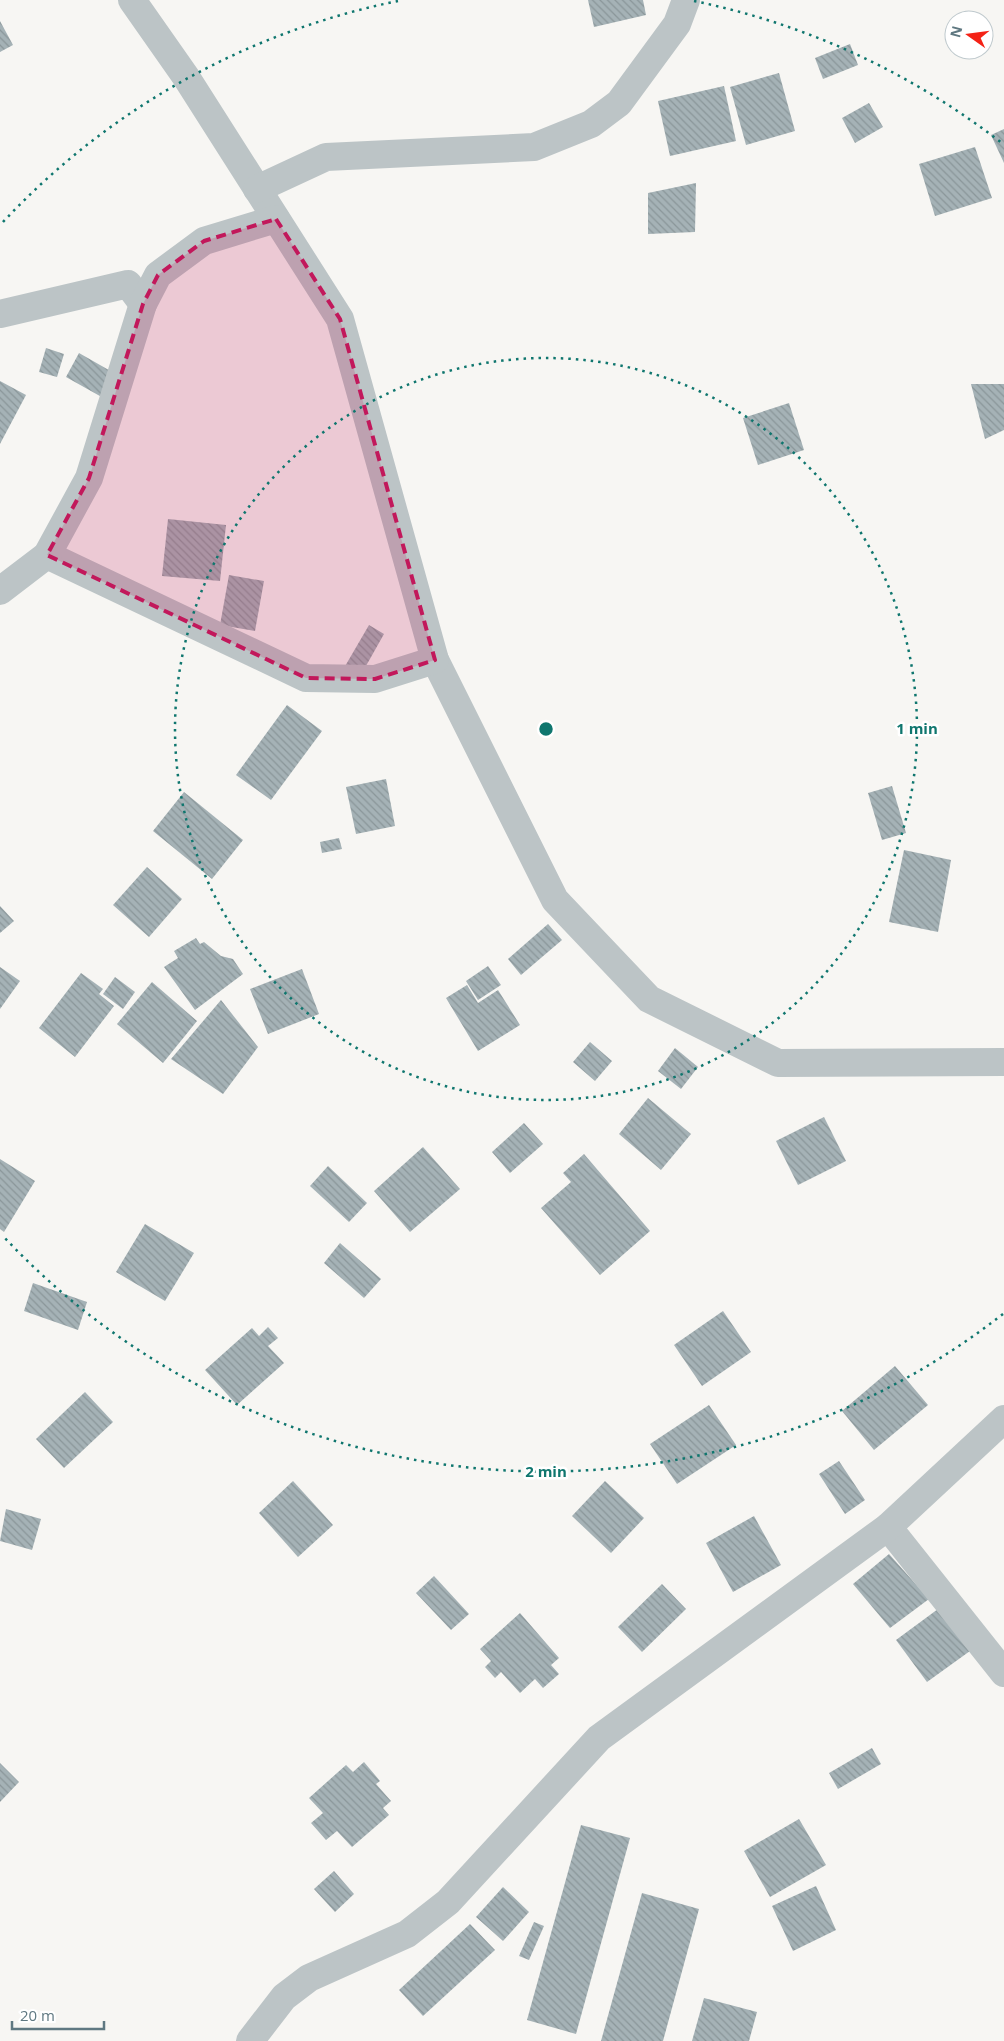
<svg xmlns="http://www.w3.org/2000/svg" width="1004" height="2041" font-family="'Open Sans',sans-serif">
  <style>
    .building { fill: url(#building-back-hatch) }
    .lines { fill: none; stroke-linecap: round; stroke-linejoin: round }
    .minor { stroke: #bcc4c6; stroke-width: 28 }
    .marked { fill: #c2185b; fill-opacity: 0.2; stroke: #c2185b; stroke-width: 4; stroke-dasharray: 10 6; stroke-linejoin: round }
    .ring { fill: none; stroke: #0f766e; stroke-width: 2.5; stroke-dasharray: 2.5 5 }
    .centre { fill: #0f766e; stroke: #fff; stroke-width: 2.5 }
    .ring-label { font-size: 15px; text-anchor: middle; font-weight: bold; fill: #0f766e; stroke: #fff; stroke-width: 5; stroke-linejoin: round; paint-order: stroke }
  </style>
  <defs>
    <pattern id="building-back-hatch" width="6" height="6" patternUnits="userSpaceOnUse" patternTransform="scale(1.25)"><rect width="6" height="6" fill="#a5b2b6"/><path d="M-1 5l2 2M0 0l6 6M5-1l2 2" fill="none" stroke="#8a9699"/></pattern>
  </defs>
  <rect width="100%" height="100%" fill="#f7f6f3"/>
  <g class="building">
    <polygon points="588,0 643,0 646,15 594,27"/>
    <polygon points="0,21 13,45 0,52"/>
    <polygon points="850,44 858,65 823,79 815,58"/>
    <polygon points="779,73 795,131 746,145 730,87"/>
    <polygon points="724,86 736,141 670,156 658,101"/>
    <polygon points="869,103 883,127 855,143 842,118"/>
    <polygon points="1004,129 1004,163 991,135"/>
    <polygon points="975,147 992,198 935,216 919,164"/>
    <polygon points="696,183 695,232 648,234 648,193"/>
    <polygon points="46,348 64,354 57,377 39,372"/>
    <polygon points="79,353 121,377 107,400 66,377"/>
    <polygon points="0,381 26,395 0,444"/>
    <polygon points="971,384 1004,384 1004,430 985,439"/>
    <polygon points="789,403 804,450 758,465 743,418"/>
    <polygon points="168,519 226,525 220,581 162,576"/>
    <polygon points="229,575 264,581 255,631 220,625"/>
    <polygon points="369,625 384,634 353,689 337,680"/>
    <polygon points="287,705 322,731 271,800 236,775"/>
    <polygon points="386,779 395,826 356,834 346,787"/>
    <polygon points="892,786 906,833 882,840 868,793"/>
    <polygon points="184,792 243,840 212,879 153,831"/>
    <polygon points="339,838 342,849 322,853 320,842"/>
    <polygon points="904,850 951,860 938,932 889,922"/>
    <polygon points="147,867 182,899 149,937 113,905"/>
    <polygon points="0,906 14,921 0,933"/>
    <polygon points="548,924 562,940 521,975 508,959"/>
    <polygon points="196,938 200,944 204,942 221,956 233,959 243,974 195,1010 164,967 178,958 174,951"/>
    <polygon points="488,966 501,985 478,1000 466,981"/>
    <polygon points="0,967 20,981 0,1009"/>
    <polygon points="302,969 319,1014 268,1034 250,989"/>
    <polygon points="81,973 103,989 99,994 114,1006 75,1057 39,1028"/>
    <polygon points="115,977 135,992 123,1009 103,994"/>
    <polygon points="152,982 197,1021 163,1063 117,1024"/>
    <polygon points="467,985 478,1003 498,990 520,1025 478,1051 446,998"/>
    <polygon points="221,1000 258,1047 223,1094 171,1059"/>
    <polygon points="590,1042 612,1061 595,1081 573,1062"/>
    <polygon points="675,1048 698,1067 681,1089 658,1071"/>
    <polygon points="648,1098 691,1134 661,1170 619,1134"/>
    <polygon points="824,1117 846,1161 798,1185 776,1141"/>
    <polygon points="524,1123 543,1144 510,1173 492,1152"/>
    <polygon points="423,1147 460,1189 410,1232 374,1191"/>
    <polygon points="584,1154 650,1231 600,1275 541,1208 571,1182 563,1173"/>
    <polygon points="0,1159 35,1181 4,1232 0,1229"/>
    <polygon points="328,1166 367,1203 349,1222 310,1186"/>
    <polygon points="145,1224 194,1253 165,1301 116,1272"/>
    <polygon points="340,1243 381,1279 364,1298 324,1263"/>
    <polygon points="33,1283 87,1302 78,1330 24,1311"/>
    <polygon points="723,1311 751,1352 702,1386 674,1345"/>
    <polygon points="268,1327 278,1338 268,1346 284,1363 237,1405 205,1370 252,1328 259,1336"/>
    <polygon points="895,1366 928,1405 874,1450 842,1411"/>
    <polygon points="85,1392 113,1422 64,1468 36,1439"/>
    <polygon points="709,1405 736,1445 677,1484 650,1444"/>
    <polygon points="839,1461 865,1500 845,1514 819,1474"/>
    <polygon points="293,1481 333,1525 298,1557 259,1513"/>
    <polygon points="605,1481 644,1518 611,1553 572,1516"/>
    <polygon points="6,1509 41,1519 32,1550 0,1541"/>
    <polygon points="754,1516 781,1565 733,1592 706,1543"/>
    <polygon points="889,1554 929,1599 890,1628 853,1584"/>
    <polygon points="434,1576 469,1614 451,1630 416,1593"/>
    <polygon points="662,1584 686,1609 642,1652 618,1627"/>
    <polygon points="938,1609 970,1651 927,1682 896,1640"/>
    <polygon points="520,1613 559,1658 551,1665 559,1674 543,1688 535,1679 520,1693 501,1672 495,1678 485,1667 491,1661 480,1649"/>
    <polygon points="872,1748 881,1764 838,1789 829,1773"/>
    <polygon points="364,1762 380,1781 376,1784 391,1801 383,1808 389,1815 352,1847 337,1831 326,1840 311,1823 323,1813 309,1798 346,1765 353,1772"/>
    <polygon points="0,1763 19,1782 0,1802"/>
    <polygon points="799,1819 826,1865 770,1897 744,1851"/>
    <polygon points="581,1825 630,1838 576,2034 527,2020"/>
    <polygon points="334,1871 354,1894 335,1912 314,1889"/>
    <polygon points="816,1886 836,1930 793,1951 772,1906"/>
    <polygon points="503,1887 529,1912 503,1941 476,1917"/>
    <polygon points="642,1893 699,1909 663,2041 601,2041"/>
    <polygon points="534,1922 544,1926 529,1960 519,1956"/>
    <polygon points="470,1924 495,1950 423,2016 399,1990"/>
    <polygon points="704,1998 757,2012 749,2041 692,2041"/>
  </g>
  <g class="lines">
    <g class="minor">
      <polyline points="132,0 186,77 340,319 435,660 555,900 649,999 778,1063 1004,1062"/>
      <polyline points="257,189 326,157 534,147 591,124 619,103 677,24 686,0"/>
      <polyline points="0,314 128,284 143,304"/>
      <polyline points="47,555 306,678 375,679 435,660"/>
      <polyline points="0,591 47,555 89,478 143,304 158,275 204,241 276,219"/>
      <polyline points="888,1527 1004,1673"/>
      <polyline points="250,2041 284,1997 309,1978 407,1934 448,1902 599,1738 888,1527 1004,1419"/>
    </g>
  </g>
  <path class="marked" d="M276 219 340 319 435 660 375 679 306 678 47 555 89 478 143 304 158 275 204 241Z"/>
  <g class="ring">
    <circle cx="546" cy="729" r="371"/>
    <path d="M1003 1314A743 743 0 0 1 3 1236M3 222A743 743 0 0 1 398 1M694 1A743 743 0 0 1 1003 144"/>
  </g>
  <circle cx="546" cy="729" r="8" class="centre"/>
  <g class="ring-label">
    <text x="917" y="734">1 min</text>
    <text x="546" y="1477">2 min</text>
  </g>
  <g transform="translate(969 35) rotate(284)"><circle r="24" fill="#ffffff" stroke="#bfc9cd"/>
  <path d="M0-4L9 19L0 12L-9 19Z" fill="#f42216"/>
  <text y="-8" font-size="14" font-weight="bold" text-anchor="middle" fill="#5f7881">N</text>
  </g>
  <path d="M12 2021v8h92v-8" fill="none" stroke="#5f7881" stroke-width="2.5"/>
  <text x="20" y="2021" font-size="15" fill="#5f7881" stroke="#ffffff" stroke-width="4" paint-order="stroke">20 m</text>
</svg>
